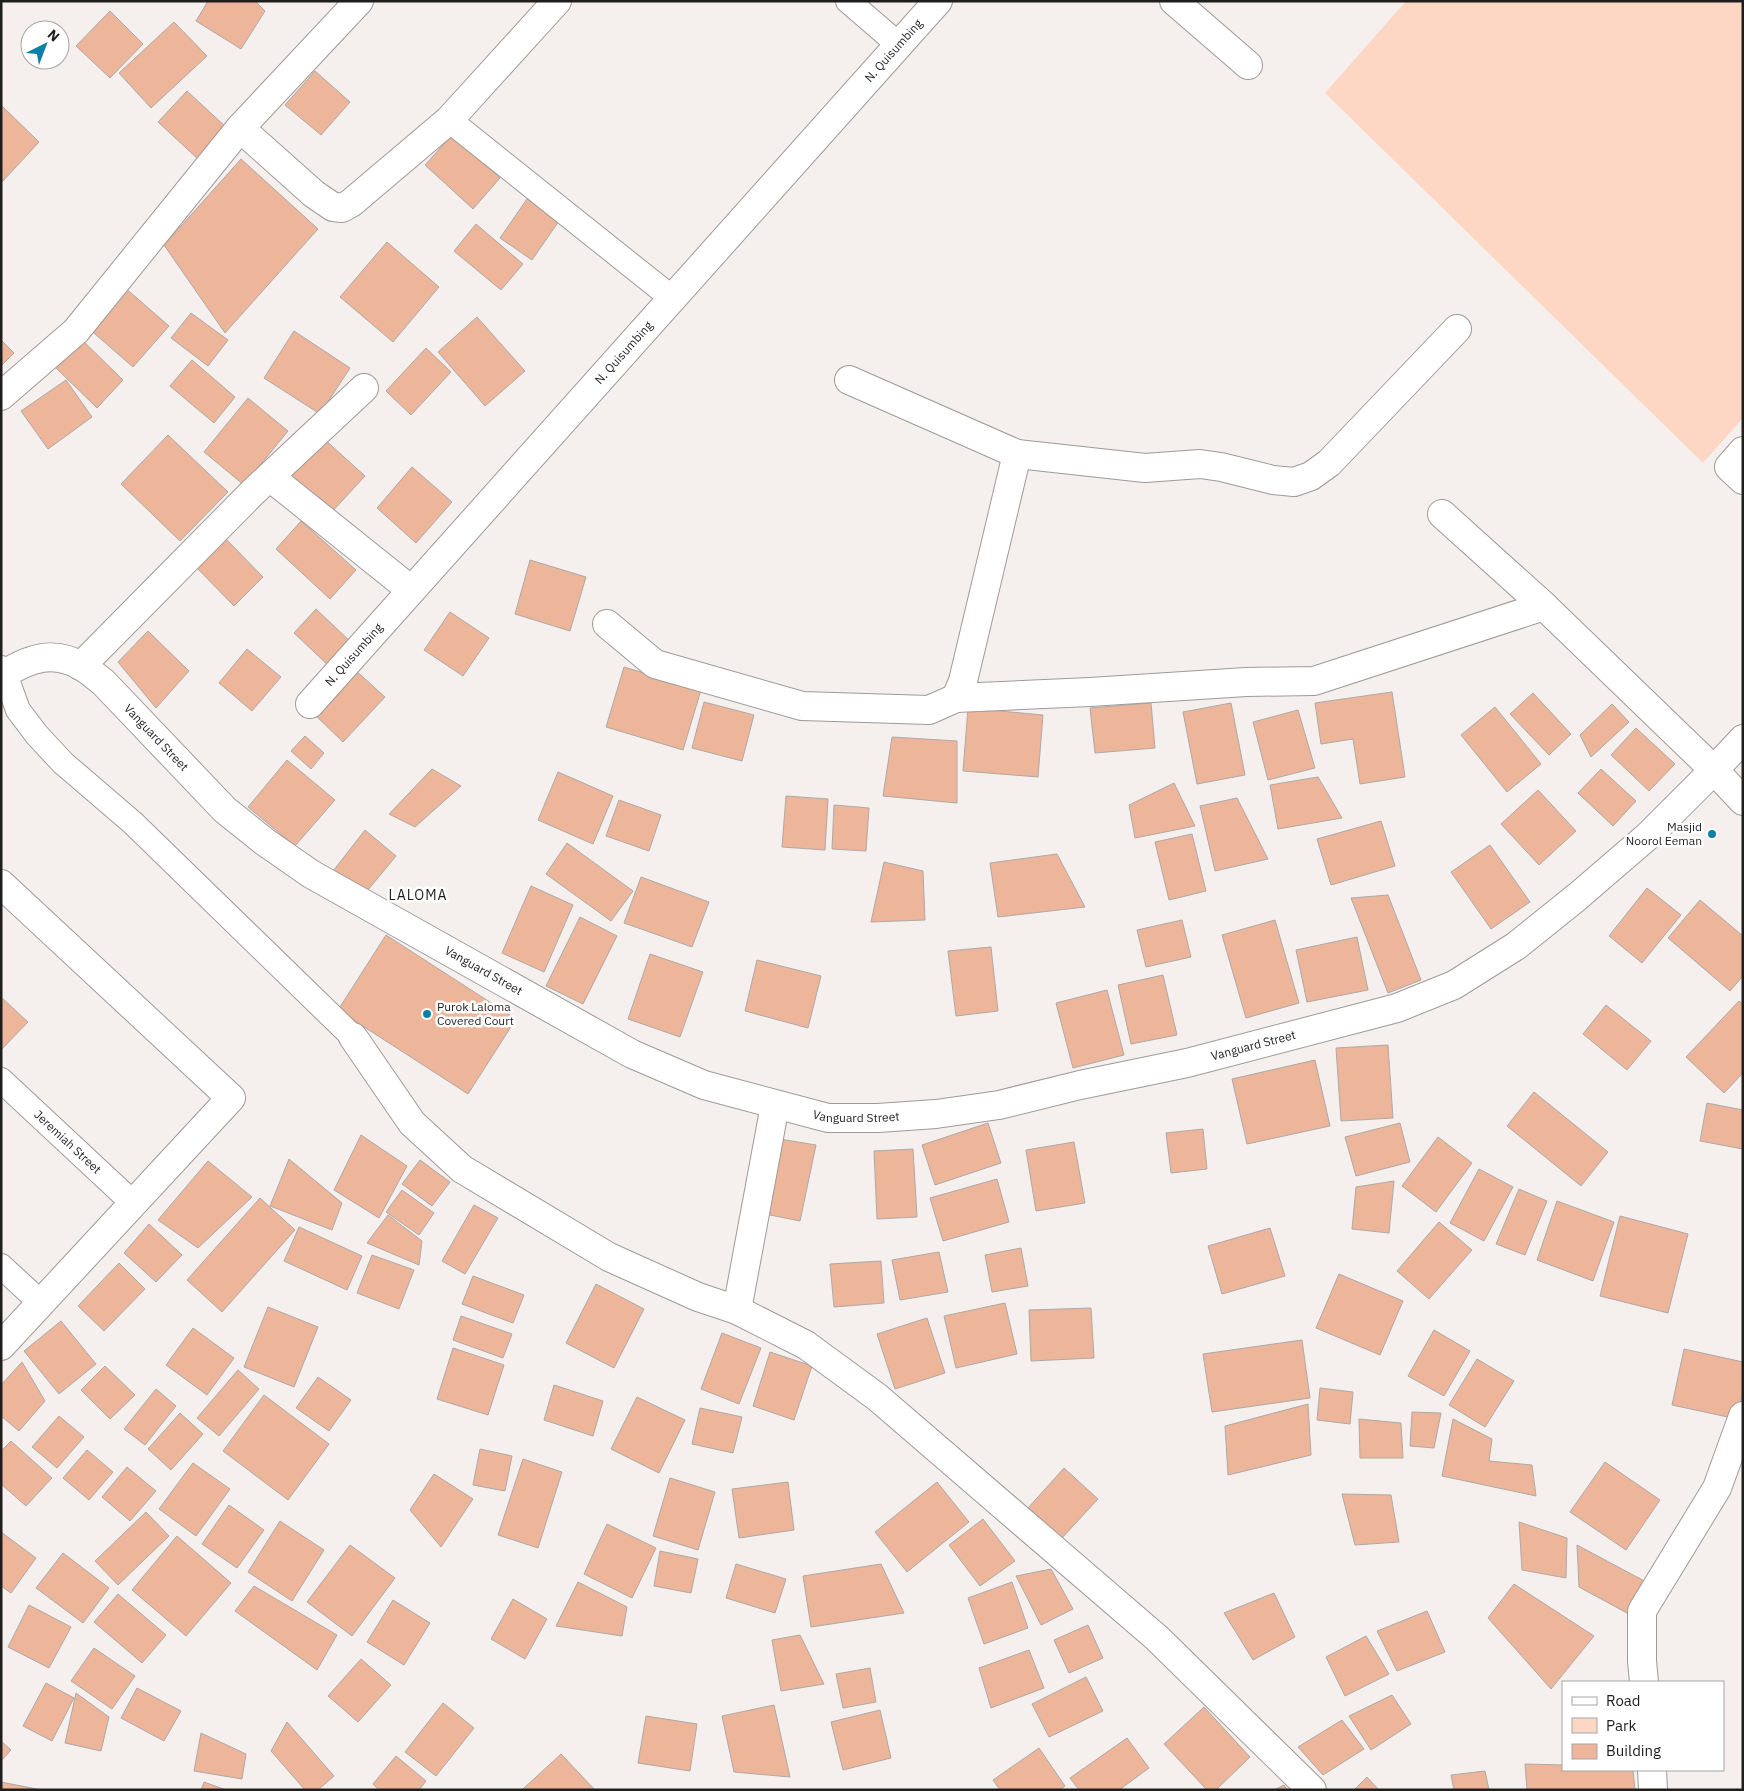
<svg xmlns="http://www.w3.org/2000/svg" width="1744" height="1791" font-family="'IBM Plex Sans',sans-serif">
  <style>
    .green { fill: #fdd7c4 }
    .building { fill: #edb599; stroke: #aea9a7 }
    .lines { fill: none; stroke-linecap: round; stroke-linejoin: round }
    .lane-casing { stroke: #9f9a98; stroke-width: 26 }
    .street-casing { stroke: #9f9a98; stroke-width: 30 }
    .secondary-casing { stroke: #9f9a98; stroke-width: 30 }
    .lane { stroke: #fff; stroke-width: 24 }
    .street { stroke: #fff; stroke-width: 28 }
    .secondary { stroke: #fff; stroke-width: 28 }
    .poi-dot { fill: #0b81a7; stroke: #fff; stroke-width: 2 }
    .labels { text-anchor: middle; stroke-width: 5; stroke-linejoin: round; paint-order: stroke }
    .street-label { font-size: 12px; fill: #1f1e1d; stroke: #fff }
    .poi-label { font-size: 12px; fill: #1f1e1d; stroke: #fff; text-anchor: end }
    .neighbourhood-label { font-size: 14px; letter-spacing: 1px; fill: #1f1e1d; stroke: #fff }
  </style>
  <rect width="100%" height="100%" fill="#f5f0ee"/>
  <polygon class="green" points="1406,1 1743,1 1743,418 1703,463 1325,93"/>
  <g class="building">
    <polygon points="208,1 255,1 265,11 241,49 196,21"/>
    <polygon points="110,11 143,44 110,78 76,46"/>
    <polygon points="174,22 207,56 151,108 119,73"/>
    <polygon points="315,71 350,102 321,135 285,105"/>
    <polygon points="187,91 227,128 198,159 158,122"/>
    <polygon points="1,105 39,142 2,182 1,181"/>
    <polygon points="452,135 500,178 473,209 425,165"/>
    <polygon points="241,159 318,229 225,333 164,245"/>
    <polygon points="527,199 559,221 532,260 500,238"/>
    <polygon points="476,224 523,264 501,290 454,251"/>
    <polygon points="387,242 439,287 393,342 340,297"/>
    <polygon points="123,286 169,326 133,367 87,327"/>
    <polygon points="191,313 228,340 208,366 171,338"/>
    <polygon points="477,317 525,371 485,406 438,352"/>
    <polygon points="294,331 350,368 320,414 264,378"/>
    <polygon points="80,338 123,380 97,408 53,365"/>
    <polygon points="1,340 14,353 1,366"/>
    <polygon points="426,348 451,372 411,415 386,391"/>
    <polygon points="192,360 235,397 214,423 170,386"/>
    <polygon points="66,380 92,417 48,449 21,411"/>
    <polygon points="248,398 288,431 244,485 204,452"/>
    <polygon points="168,435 228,492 180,541 121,484"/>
    <polygon points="323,438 365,476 330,514 289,476"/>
    <polygon points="412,467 452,502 416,543 377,508"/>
    <polygon points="301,521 356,570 330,599 276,549"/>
    <polygon points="223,536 263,577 234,606 194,565"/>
    <polygon points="530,560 586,577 570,631 515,614"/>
    <polygon points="316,609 353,644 330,667 294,633"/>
    <polygon points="450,612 489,638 463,676 424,650"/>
    <polygon points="148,631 189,671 156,708 118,662"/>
    <polygon points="247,649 281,677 252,711 219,683"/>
    <polygon points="624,667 701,690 683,750 606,727"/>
    <polygon points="354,669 385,697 343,742 313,713"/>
    <polygon points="1392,692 1405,777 1360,784 1353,739 1321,744 1315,703"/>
    <polygon points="1533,693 1571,734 1549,755 1510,714"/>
    <polygon points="704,702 754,715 742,761 692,748"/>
    <polygon points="1151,703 1155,748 1095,753 1090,708"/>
    <polygon points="1231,703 1245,775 1197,784 1183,712"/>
    <polygon points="1612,704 1629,722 1591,757 1580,735"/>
    <polygon points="1495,707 1541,764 1507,792 1461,735"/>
    <polygon points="968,708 1043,715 1038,777 963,771"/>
    <polygon points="1298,710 1315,768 1268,780 1253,722"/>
    <polygon points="1636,728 1675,764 1649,791 1611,755"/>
    <polygon points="305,736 324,753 311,769 291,751"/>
    <polygon points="892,737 957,741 957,803 883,796"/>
    <polygon points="287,760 335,800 295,846 248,807"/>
    <polygon points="432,769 461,786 415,827 389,814"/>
    <polygon points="1601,769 1636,801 1613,826 1578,793"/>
    <polygon points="558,772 613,796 593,844 538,820"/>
    <polygon points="1318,777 1342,818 1278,829 1270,785"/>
    <polygon points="1174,783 1195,826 1135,838 1129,805"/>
    <polygon points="1538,790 1576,831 1539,865 1501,824"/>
    <polygon points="786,796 828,799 825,850 782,847"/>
    <polygon points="1237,798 1268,859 1215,871 1200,806"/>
    <polygon points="619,800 661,815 649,851 606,836"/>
    <polygon points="834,805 869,808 866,851 832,849"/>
    <polygon points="1381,821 1395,866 1331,885 1317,839"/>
    <polygon points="365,830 396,856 363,896 333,871"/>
    <polygon points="1192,834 1206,891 1169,900 1155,842"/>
    <polygon points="567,843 633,891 611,921 546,874"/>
    <polygon points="1490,845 1530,902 1491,929 1451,872"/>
    <polygon points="1057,854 1085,907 998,917 990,863"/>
    <polygon points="884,862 923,871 925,920 871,922"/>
    <polygon points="641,877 709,902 692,947 624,923"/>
    <polygon points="531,886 573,905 544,972 502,953"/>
    <polygon points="1647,888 1681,915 1642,963 1609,936"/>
    <polygon points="1388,895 1421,980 1388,993 1351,898"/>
    <polygon points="1700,900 1743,936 1743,976 1730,991 1668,938"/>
    <polygon points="580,917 617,936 583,1004 546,986"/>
    <polygon points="1182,920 1191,957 1146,967 1137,930"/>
    <polygon points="1275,920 1299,1003 1246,1018 1222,935"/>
    <polygon points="386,935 516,1019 468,1094 338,1010"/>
    <polygon points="1357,937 1368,990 1307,1002 1296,950"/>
    <polygon points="991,947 998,1011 956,1016 948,951"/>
    <polygon points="650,954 703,972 680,1037 628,1019"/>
    <polygon points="757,960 821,976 808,1028 745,1011"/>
    <polygon points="1163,975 1177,1035 1131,1044 1118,985"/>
    <polygon points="1107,990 1124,1055 1073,1068 1056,1003"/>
    <polygon points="1,997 28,1022 1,1050"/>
    <polygon points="1739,1001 1743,1004 1743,1073 1724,1093 1686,1057"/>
    <polygon points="1606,1005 1651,1041 1627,1070 1583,1034"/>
    <polygon points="1388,1045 1393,1118 1341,1121 1336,1048"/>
    <polygon points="1315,1060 1330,1126 1247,1144 1232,1079"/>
    <polygon points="1534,1092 1608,1152 1581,1186 1507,1126"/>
    <polygon points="1707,1103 1743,1110 1743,1149 1700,1141"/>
    <polygon points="988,1123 1001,1163 935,1185 922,1145"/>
    <polygon points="1400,1123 1410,1162 1356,1176 1345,1137"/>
    <polygon points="1203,1129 1207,1169 1171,1173 1166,1133"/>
    <polygon points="361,1135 407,1166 379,1218 334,1190"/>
    <polygon points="1438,1137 1472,1163 1436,1212 1402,1186"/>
    <polygon points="780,1139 816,1145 800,1221 765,1214"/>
    <polygon points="1074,1142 1085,1203 1036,1211 1026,1150"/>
    <polygon points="913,1149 917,1217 877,1219 874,1151"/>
    <polygon points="289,1159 342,1203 332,1230 270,1206"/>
    <polygon points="420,1160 450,1182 432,1206 402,1184"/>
    <polygon points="208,1161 252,1197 198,1248 158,1220"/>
    <polygon points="1479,1169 1513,1187 1484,1241 1450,1223"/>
    <polygon points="997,1179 1009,1222 943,1241 930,1198"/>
    <polygon points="1394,1181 1389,1233 1352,1229 1356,1187"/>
    <polygon points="1519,1189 1547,1201 1525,1255 1496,1244"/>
    <polygon points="402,1190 434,1213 419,1235 386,1212"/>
    <polygon points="260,1198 295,1230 222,1312 187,1280"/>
    <polygon points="1557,1201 1614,1222 1593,1281 1537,1260"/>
    <polygon points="474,1205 498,1218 465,1274 442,1261"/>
    <polygon points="388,1215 422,1241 419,1265 367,1243"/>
    <polygon points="1620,1216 1688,1234 1668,1313 1600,1296"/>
    <polygon points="1439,1222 1472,1250 1429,1299 1397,1271"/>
    <polygon points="149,1224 182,1255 156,1282 124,1253"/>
    <polygon points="299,1227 362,1256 347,1290 284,1261"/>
    <polygon points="1270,1228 1285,1276 1222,1294 1208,1246"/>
    <polygon points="1021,1248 1028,1286 992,1292 985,1255"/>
    <polygon points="939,1252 948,1292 900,1300 892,1260"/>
    <polygon points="372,1255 414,1270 399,1309 357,1293"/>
    <polygon points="881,1261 884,1303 834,1307 830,1264"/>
    <polygon points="119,1263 145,1289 104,1331 78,1306"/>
    <polygon points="1339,1274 1403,1301 1380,1355 1316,1328"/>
    <polygon points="473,1276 524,1295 513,1323 462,1304"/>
    <polygon points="596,1284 644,1309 614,1368 566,1343"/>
    <polygon points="1005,1303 1017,1354 956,1368 944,1316"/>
    <polygon points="268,1307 318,1327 294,1387 244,1367"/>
    <polygon points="1091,1308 1094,1358 1031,1361 1029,1310"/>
    <polygon points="461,1316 512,1334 503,1358 453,1340"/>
    <polygon points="927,1318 945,1373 895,1389 877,1334"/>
    <polygon points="61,1321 96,1364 59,1394 24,1351"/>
    <polygon points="193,1328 234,1358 207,1395 166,1365"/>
    <polygon points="1434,1330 1470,1351 1444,1396 1408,1376"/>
    <polygon points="722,1333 761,1348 739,1404 701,1389"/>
    <polygon points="1302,1340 1310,1398 1212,1412 1203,1354"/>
    <polygon points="453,1348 504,1365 488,1415 437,1399"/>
    <polygon points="1684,1349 1743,1362 1743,1390 1737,1419 1672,1405"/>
    <polygon points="770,1352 812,1366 794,1420 753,1406"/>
    <polygon points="1477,1359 1514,1381 1485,1427 1449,1405"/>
    <polygon points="22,1362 45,1401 19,1431 1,1416 1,1385"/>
    <polygon points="105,1366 135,1395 110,1419 81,1390"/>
    <polygon points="238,1370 259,1389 219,1436 197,1418"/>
    <polygon points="318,1377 351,1400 329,1431 296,1408"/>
    <polygon points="554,1385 603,1401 593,1436 544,1420"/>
    <polygon points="1320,1388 1353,1392 1350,1424 1317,1420"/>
    <polygon points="156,1389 176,1406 145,1445 124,1429"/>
    <polygon points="264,1395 329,1444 288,1500 223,1451"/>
    <polygon points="637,1397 685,1420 659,1473 611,1449"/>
    <polygon points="1308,1404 1311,1455 1228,1475 1225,1426"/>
    <polygon points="700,1408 742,1417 733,1453 692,1444"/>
    <polygon points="1412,1412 1441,1413 1434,1448 1410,1446"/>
    <polygon points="180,1413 203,1434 171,1470 148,1449"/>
    <polygon points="59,1416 84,1437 57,1468 32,1447"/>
    <polygon points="1359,1419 1401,1423 1403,1458 1360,1458"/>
    <polygon points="1453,1419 1492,1439 1489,1461 1532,1465 1536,1496 1442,1476"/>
    <polygon points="11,1441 52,1478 26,1506 1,1484 1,1451"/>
    <polygon points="480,1449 512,1456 505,1491 473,1485"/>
    <polygon points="87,1450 113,1472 89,1500 63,1478"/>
    <polygon points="523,1459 562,1472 538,1548 498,1535"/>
    <polygon points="1605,1462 1660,1500 1626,1550 1570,1512"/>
    <polygon points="193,1463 230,1489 196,1536 159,1509"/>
    <polygon points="127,1467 156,1491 130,1521 102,1497"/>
    <polygon points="1064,1468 1098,1499 1062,1538 1028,1508"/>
    <polygon points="434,1474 473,1499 441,1547 410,1510"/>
    <polygon points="670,1478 715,1492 698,1550 653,1536"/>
    <polygon points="788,1482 794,1530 739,1538 732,1489"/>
    <polygon points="937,1482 969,1522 907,1572 875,1532"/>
    <polygon points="1342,1494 1391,1495 1399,1542 1355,1545"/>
    <polygon points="229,1505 264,1530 237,1568 202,1544"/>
    <polygon points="146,1512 169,1536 118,1585 95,1561"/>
    <polygon points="983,1519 1015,1561 980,1586 949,1545"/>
    <polygon points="280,1521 324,1550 292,1601 248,1572"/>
    <polygon points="1519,1522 1567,1538 1566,1578 1522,1570"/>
    <polygon points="607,1524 656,1548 632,1598 584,1574"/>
    <polygon points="1,1532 36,1558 11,1593 1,1586"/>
    <polygon points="177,1536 231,1583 186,1636 132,1590"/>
    <polygon points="350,1545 395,1578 352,1636 307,1602"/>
    <polygon points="1577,1545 1650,1584 1627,1613 1579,1587"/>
    <polygon points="660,1551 698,1559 691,1593 654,1586"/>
    <polygon points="63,1553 109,1588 83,1623 36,1588"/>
    <polygon points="736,1564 786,1579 775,1613 726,1598"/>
    <polygon points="881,1564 904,1613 811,1627 803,1576"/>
    <polygon points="1051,1569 1073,1609 1041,1625 1016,1576"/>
    <polygon points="578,1582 627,1607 622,1636 556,1626"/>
    <polygon points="1012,1582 1028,1628 984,1644 968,1598"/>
    <polygon points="1514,1584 1594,1636 1551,1689 1488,1618"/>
    <polygon points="254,1586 337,1635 317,1670 235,1611"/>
    <polygon points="1274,1593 1295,1637 1253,1660 1224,1613"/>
    <polygon points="118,1594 166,1635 142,1663 94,1622"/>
    <polygon points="513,1599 547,1619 525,1659 491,1639"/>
    <polygon points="393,1600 430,1623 404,1665 367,1642"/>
    <polygon points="29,1605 71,1627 49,1668 8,1647"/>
    <polygon points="1427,1611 1445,1652 1397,1671 1377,1631"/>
    <polygon points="1088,1625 1103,1658 1069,1673 1054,1640"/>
    <polygon points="800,1635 824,1684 781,1691 772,1640"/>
    <polygon points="1366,1636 1389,1674 1345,1696 1326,1657"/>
    <polygon points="94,1648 135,1676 112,1709 71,1681"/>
    <polygon points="1029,1650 1044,1688 991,1708 979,1668"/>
    <polygon points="361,1659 391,1685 358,1722 328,1696"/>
    <polygon points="870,1668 876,1702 843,1708 836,1674"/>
    <polygon points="1086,1677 1103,1711 1049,1737 1032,1704"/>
    <polygon points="46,1683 74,1698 52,1741 23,1726"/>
    <polygon points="137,1688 181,1711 164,1741 121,1718"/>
    <polygon points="76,1693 109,1717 101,1751 65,1743"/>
    <polygon points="1392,1695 1411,1724 1371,1750 1349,1716"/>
    <polygon points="443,1703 474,1728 436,1776 405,1752"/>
    <polygon points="774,1705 790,1777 734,1772 722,1716"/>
    <polygon points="1204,1707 1250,1757 1216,1790 1207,1790 1164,1744"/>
    <polygon points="880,1710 891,1758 843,1770 831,1722"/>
    <polygon points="646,1716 697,1724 690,1771 638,1763"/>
    <polygon points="1342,1720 1364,1749 1323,1775 1298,1747"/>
    <polygon points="287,1722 334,1776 318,1790 305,1790 271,1751"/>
    <polygon points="201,1733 246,1754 242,1779 194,1771"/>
    <polygon points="1127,1738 1149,1768 1119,1790 1079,1790 1070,1778"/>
    <polygon points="1,1741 11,1750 1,1761"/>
    <polygon points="1039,1748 1065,1786 1060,1790 1000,1790 993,1780"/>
    <polygon points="561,1754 595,1790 524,1790 523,1789"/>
    <polygon points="396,1756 426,1781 419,1790 379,1790 373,1784"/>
    <polygon points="1525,1764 1563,1765 1563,1770 1633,1770 1635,1790 1527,1790"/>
    <polygon points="1485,1771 1489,1790 1454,1790 1451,1775"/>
    <polygon points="1367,1777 1379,1790 1354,1790"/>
    <polygon points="1,1782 37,1789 37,1790 1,1790"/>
    <polygon points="204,1782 226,1790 201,1790"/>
    <polygon points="1284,1785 1287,1790 1274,1790"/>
  </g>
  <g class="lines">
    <defs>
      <g id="lane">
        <polyline points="848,1 899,45"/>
        <polyline points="449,120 672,298"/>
        <polyline points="5,674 18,710 37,735 63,763 133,823 353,1037"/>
        <path id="s1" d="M1 1080 134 1204"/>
        <polyline points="1,1266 41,1303"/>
      </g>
      <g id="street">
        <polyline points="1174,1 1248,65"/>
        <polyline points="240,128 314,194 333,207 342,208 351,203 449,120 557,1"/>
        <polyline points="849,380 1017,454 963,681 956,698"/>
        <polyline points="1,396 76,331 240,128 359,1"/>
        <polyline points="1743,451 1729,467 1743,480"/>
        <polyline points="1017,454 1145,468 1200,464 1221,467 1273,480 1294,482 1311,476 1329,463 1457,329"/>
        <polyline points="270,477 411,590"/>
        <polyline points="1442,514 1544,606 1714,770 1743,801"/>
        <polyline points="607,624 655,664 802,706 929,710 956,698 1090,692 1246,682 1314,681 1544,606"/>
        <polyline points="81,666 253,492 364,388"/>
        <path id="s2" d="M310 704 938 1"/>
        <polyline points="1,884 231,1098 1,1346"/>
        <polyline points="353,1037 412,1123 462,1169 609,1257 698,1297 737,1310 806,1345 877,1397 1157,1638 1312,1790"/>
        <polyline points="737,1310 775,1105"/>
        <polyline points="1644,1682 1642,1661 1642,1611 1717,1488 1743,1416"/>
        <polyline points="1652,1770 1653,1790"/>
      </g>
      <g id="secondary">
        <path id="s3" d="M1 670 5 674C29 658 54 650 81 666 89 670 96 677 103 682L225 810 265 842 311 874 632 1054 704 1085 828 1118H878L936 1114 999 1105 1080 1085 1187 1063 1397 1008 1454 985 1516 946 1577 897 1649 835 1714 770 1743 739"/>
      </g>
    </defs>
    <use href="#lane" class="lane-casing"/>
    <use href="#street" class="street-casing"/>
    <use href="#secondary" class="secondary-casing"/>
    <use href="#lane" class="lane"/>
    <use href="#street" class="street"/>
    <use href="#secondary" class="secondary"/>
  </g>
  <g class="poi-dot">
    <circle cx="1712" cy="834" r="5"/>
    <circle cx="427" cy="1014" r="5"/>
  </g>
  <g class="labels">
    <g class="street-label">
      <text dy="4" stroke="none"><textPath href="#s2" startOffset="876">N. Quisumbing</textPath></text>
      <text dy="4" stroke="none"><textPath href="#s2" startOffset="471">N. Quisumbing</textPath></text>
      <text dy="4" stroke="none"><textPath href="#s2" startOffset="66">N. Quisumbing</textPath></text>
      <text dy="4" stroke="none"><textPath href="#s3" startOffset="191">Vanguard Street</textPath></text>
      <text dy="4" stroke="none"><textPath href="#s3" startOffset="596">Vanguard Street</textPath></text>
      <text dy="4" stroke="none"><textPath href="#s3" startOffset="1406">Vanguard Street</textPath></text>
      <text dy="4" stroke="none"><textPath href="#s3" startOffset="1001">Vanguard Street</textPath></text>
      <text dy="4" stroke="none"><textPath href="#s1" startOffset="91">Jeremiah Street</textPath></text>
    </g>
    <g class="poi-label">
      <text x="1702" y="831">Masjid<tspan x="1702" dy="14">Noorol Eeman</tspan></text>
      <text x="437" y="1011" text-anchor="start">Purok Laloma<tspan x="437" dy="14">Covered Court</tspan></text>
    </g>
    <g class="neighbourhood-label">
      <text x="418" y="900">LALOMA</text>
    </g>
  </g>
  <rect width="1744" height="1791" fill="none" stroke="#1f1e1d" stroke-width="5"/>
  <rect x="1562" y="1681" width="162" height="90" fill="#ffffff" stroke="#a5a5a5"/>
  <rect x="1572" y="1697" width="25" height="8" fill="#ffffff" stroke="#a5a5a5"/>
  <text x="1606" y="1706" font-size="15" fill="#1f1e1d">Road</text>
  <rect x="1572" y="1718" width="25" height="15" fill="#fdd7c4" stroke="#a5a5a5"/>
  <text x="1606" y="1731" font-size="15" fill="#1f1e1d">Park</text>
  <rect x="1572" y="1744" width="25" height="15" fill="#edb599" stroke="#a5a5a5"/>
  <text x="1606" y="1756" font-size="15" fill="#1f1e1d">Building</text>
  <g transform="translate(45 45) rotate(42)"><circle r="24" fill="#ffffff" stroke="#a5a5a5"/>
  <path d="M0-4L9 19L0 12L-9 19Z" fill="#0b81a7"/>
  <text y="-8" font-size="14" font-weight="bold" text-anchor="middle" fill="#1f1e1d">N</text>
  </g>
</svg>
